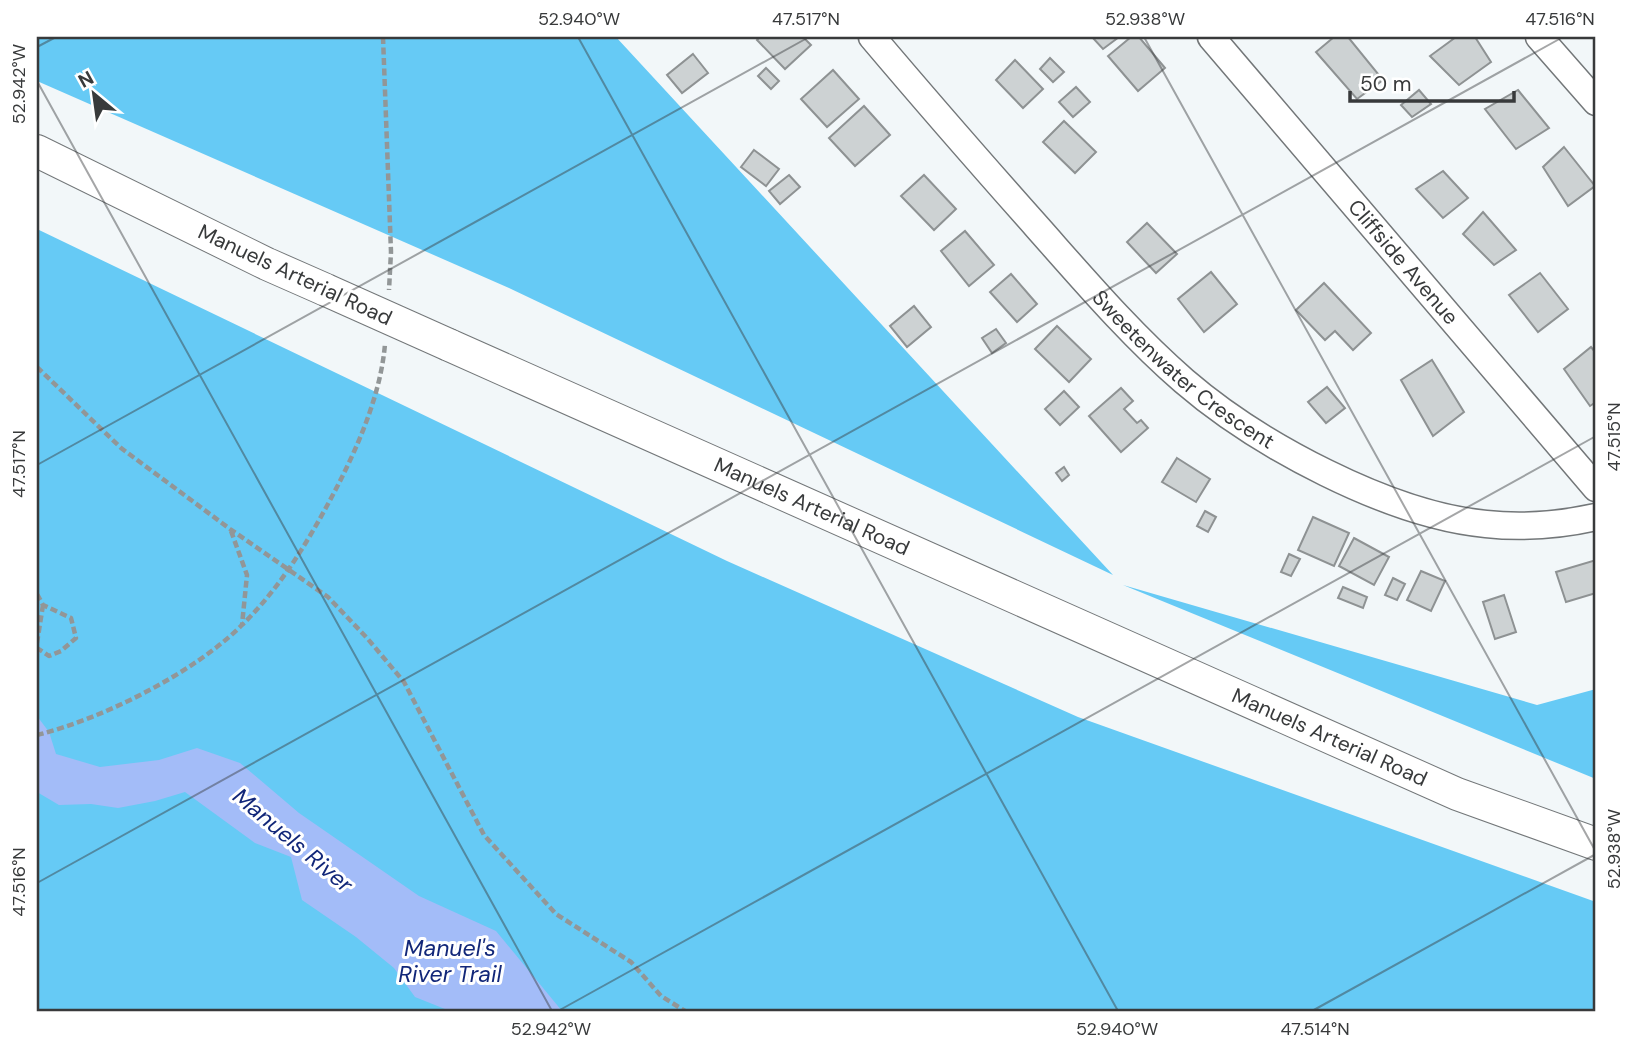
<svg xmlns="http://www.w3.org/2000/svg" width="1633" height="1048" font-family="'DM Sans',sans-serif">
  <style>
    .forest { fill: #66caf5 }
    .water { fill: #a3bcf8 }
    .building { fill: #cdd2d3; stroke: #8e9293; stroke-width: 2 }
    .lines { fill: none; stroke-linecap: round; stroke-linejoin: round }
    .minor-casing { stroke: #737779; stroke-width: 29 }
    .major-casing { stroke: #737779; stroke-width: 34 }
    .path { stroke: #929697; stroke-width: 4.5; stroke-dasharray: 7 3.5; stroke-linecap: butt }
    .minor { stroke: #fff; stroke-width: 26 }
    .major { stroke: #fff; stroke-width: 32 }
    .major-bridge-casing { stroke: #737779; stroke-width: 34; stroke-linecap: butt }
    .major-bridge { stroke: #fff; stroke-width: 32 }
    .ticks { fill: none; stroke: #383a3b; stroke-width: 2; stroke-opacity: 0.45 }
    .labels { text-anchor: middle; stroke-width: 6; stroke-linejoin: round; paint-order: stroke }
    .street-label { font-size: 21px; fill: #383a3b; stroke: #fff }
    .water-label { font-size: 23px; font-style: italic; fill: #122779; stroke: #fff }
    .neatline { fill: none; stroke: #383a3b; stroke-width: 2.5 }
    .ticks-label { font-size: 18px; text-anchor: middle; fill: #383a3b }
  </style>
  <rect width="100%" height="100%" fill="#f2f7f9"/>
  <g class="forest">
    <polygon points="37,37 616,37 1113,575 509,288 37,81"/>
    <polygon points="37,229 727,561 1078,717 1596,902 1596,1011 37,1011"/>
    <polygon points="1123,585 1537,705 1596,689 1596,779"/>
  </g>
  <polygon class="water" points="37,716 49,732 56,754 100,767 159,760 197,748 240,763 299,813 419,896 496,931 562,1011 450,1011 415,997 394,968 356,937 302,900 291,857 255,843 185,792 155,801 118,808 91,804 59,805 37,792"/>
  <g class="building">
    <polygon points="760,37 803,37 811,45 785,69 757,40"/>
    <polygon points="1092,37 1119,37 1103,49"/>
    <polygon points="1131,37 1139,37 1165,68 1138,91 1108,56"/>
    <polygon points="1334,37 1348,37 1383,80 1357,99 1316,52"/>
    <polygon points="1456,37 1475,37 1491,62 1459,85 1430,56"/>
    <polygon points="693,54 708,73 682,93 667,75"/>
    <polygon points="1050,58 1064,72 1053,82 1040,69"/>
    <polygon points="1015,60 1043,89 1023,108 996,80"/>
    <polygon points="766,68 779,81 771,89 758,76"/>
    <polygon points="833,70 859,99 827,127 801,99"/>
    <polygon points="1076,87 1090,102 1073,117 1059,102"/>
    <polygon points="1419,90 1431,104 1412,117 1401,105"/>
    <polygon points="1518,90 1549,128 1516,149 1485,109"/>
    <polygon points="864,106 890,135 855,166 829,138"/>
    <polygon points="1064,121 1096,152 1075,173 1043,142"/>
    <polygon points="1564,147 1595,186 1568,206 1543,167"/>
    <polygon points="754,150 779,169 766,186 741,167"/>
    <polygon points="1443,171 1468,198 1443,218 1416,189"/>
    <polygon points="789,175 800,187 780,204 769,191"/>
    <polygon points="924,175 956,209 934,230 901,196"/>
    <polygon points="1483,212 1516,250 1494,265 1463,234"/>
    <polygon points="1147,223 1177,254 1156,273 1127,242"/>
    <polygon points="965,231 994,265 969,286 941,251"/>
    <polygon points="1211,272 1237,304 1204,332 1178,299"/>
    <polygon points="1540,273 1568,309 1538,332 1509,295"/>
    <polygon points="1011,274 1037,304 1017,322 990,292"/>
    <polygon points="1324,283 1371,333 1353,350 1335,331 1325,340 1296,310"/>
    <polygon points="914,306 931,327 907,347 890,326"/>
    <polygon points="1057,326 1091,359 1069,382 1035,349"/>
    <polygon points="996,329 1006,343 992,353 982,338"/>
    <polygon points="1591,347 1596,353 1596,402 1590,406 1564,369"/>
    <polygon points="1432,360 1464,412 1433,436 1401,380"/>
    <polygon points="1327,387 1345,408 1326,423 1308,402"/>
    <polygon points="1121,388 1133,401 1124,409 1137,423 1141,420 1148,428 1121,452 1089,416"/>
    <polygon points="1064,391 1079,407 1060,425 1045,409"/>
    <polygon points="1177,458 1210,479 1196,502 1162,482"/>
    <polygon points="1064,467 1069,475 1062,481 1056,473"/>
    <polygon points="1205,511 1216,517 1208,532 1197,526"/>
    <polygon points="1313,517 1349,533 1334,566 1298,550"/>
    <polygon points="1354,538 1389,557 1374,585 1339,566"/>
    <polygon points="1289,554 1300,559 1291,576 1281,572"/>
    <polygon points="1596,560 1596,593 1566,602 1556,572"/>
    <polygon points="1421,571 1445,581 1431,611 1407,600"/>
    <polygon points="1393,578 1405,584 1397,600 1385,595"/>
    <polygon points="1343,587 1367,597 1363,608 1338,598"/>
    <polygon points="1504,595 1516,632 1495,639 1483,602"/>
  </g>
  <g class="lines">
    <defs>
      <g id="minor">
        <path id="s1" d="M872 37C927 102 982 165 1038 228 1085 281 1131 335 1184 381 1257 444 1389 515 1486 524 1523 528 1560 525 1596 517"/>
        <path id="s2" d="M1211 37 1596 488"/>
        <polyline points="1539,37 1596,102"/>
      </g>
      <g id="major">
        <polyline points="37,151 267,264 326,290"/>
        <path id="s3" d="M449 345 1457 794 1596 844"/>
      </g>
    </defs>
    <use href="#minor" class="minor-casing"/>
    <use href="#major" class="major-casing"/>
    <g class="path">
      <polyline points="383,37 391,252 389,290"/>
      <polyline points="37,367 121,448 230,529 328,597 367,638 404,682 484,835 556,914 631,962 661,996 685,1011"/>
      <polyline points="231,531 247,575 242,625"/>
      <polyline points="37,594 43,605 71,618 76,638 61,651 49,656 37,648"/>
      <polyline points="37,643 43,605"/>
      <path d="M37 735C102 719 194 673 242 625 283 585 312 535 338 485 360 442 381 392 385 344"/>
    </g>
    <use href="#minor" class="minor"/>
    <use href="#major" class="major"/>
    <defs>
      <polyline id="major-bridge" points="326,290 449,345"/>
    </defs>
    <use href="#major-bridge" class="major-bridge-casing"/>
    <use href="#major-bridge" class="major-bridge"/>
  </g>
  <path class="ticks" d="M578 37 1118 1011M1144 37 1596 852M37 47 56 37M37 81 552 1011M37 465 809 37M37 883 1563 37M558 1011 1596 436M1312 1011 1596 854"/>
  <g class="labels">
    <g class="street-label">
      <text dy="7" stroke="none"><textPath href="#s2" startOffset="296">Cliffside Avenue</textPath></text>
      <text transform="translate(295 275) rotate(25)" y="7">Manuels Arterial Road</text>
      <text dy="7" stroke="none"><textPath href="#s1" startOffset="457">Sweetenwater Crescent</textPath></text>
      <text dy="7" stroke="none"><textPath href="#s3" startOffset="397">Manuels Arterial Road</textPath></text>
      <text dy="7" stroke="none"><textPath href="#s3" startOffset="964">Manuels Arterial Road</textPath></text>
    </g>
    <g class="water-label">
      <text transform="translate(293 840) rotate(40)" y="8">Manuels River</text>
      <text x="450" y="956">Manuel's<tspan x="450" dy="26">River Trail</tspan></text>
    </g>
  </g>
  <rect width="1633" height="1048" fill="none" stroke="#ffffff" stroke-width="77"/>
  <g transform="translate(94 94) rotate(331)" stroke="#ffffff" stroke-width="5" paint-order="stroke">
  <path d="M0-5L12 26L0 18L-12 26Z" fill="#383a3b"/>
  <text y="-10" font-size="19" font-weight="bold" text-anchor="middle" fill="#383a3b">N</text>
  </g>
  <path d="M1350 91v10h164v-10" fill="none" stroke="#383a3b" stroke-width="3.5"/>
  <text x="1360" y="91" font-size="21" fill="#383a3b" stroke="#ffffff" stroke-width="5" paint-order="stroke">50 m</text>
  <rect x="38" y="38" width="1556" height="972" class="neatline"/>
  <g class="ticks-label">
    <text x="579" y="25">52.940°W</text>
    <text x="806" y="25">47.517°N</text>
    <text x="1145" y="25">52.938°W</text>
    <text x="1560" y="25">47.516°N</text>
    <text transform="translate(19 84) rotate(-90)" y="6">52.942°W</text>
    <text transform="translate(1614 437) rotate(-90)" y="6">47.515°N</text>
    <text transform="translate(19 464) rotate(-90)" y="6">47.517°N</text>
    <text transform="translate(1614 849) rotate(-90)" y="6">52.938°W</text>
    <text transform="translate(19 882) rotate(-90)" y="6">47.516°N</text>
    <text x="551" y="1035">52.942°W</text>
    <text x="1117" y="1035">52.940°W</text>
    <text x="1315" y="1035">47.514°N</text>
  </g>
</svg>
